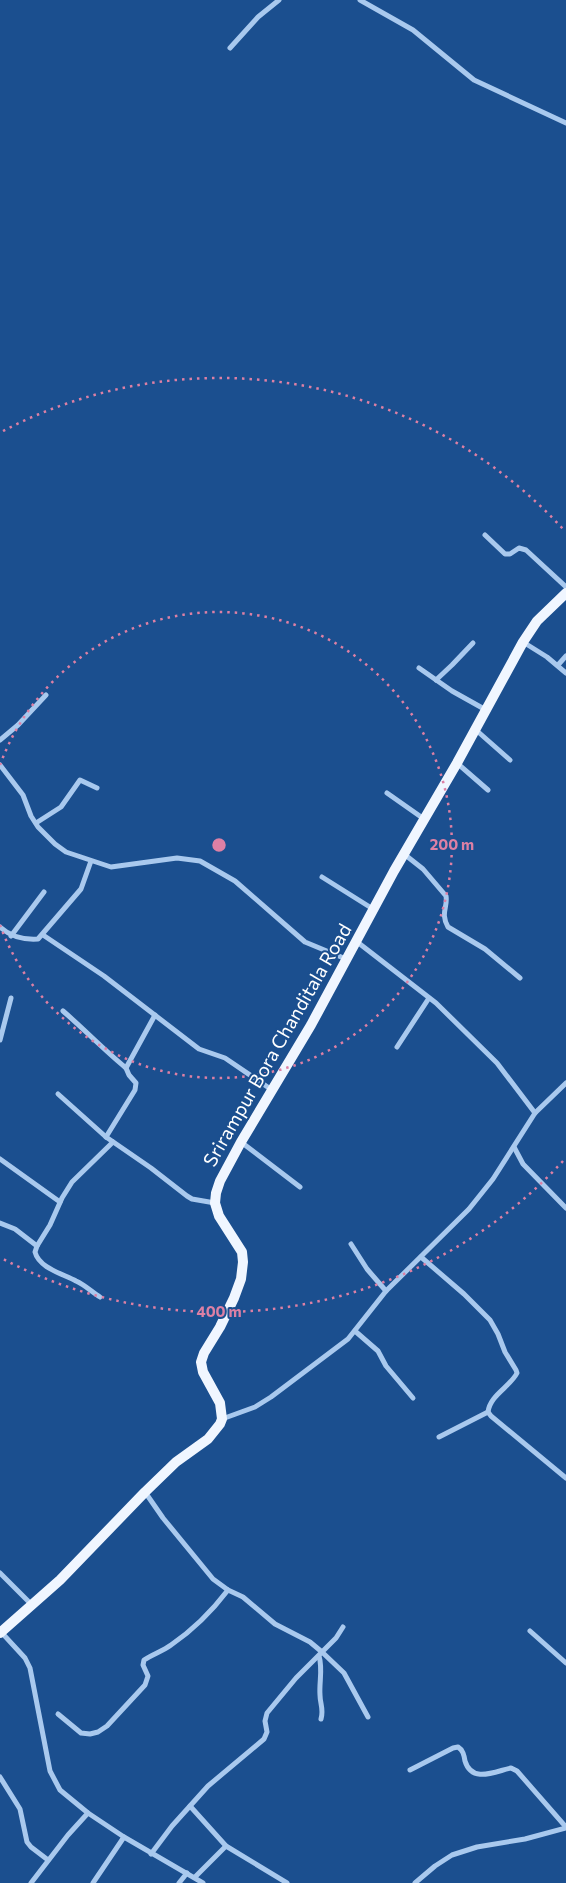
<svg xmlns="http://www.w3.org/2000/svg" width="566" height="1883" font-family="Commissioner,sans-serif">
  <style>
    .lines { fill: none; stroke-linecap: round; stroke-linejoin: round }
    .minor { stroke: #a9c9ee; stroke-width: 5 }
    .primary { stroke: #f0f6ff; stroke-width: 10 }
    .ring { fill: none; stroke: #dd80a5; stroke-width: 2.5; stroke-dasharray: 2.5 5 }
    .labels { text-anchor: middle; stroke-width: 4; stroke-linejoin: round; paint-order: stroke }
    .street-label { font-size: 19px; fill: #fff; stroke: #1b4f8f }
    .centre { fill: #dd80a5; stroke: #1b4f8f; stroke-width: 2.5 }
    .ring-label { font-size: 15px; text-anchor: middle; font-weight: bold; fill: #dd80a5; stroke: #1b4f8f; stroke-width: 4; stroke-linejoin: round; paint-order: stroke }
  </style>
  <rect width="100%" height="100%" fill="#1b4f8f"/>
  <g class="lines">
    <g class="minor">
      <polyline points="360,0 413,30 474,80 566,123"/>
      <polyline points="230,48 258,17 279,0"/>
      <polyline points="485,535 505,554 510,554 519,548 526,550 566,587"/>
      <polyline points="523,642 547,657 566,673"/>
      <polyline points="558,665 566,656"/>
      <polyline points="419,668 452,691 486,710"/>
      <polyline points="436,680 452,665 473,643"/>
      <polyline points="476,730 510,760"/>
      <polyline points="0,740 18,725 46,695"/>
      <polyline points="457,763 488,790"/>
      <polyline points="0,765 23,795 31,816 38,827 55,844 66,852 111,867 177,858 200,861 235,881 305,942 346,959"/>
      <polyline points="387,793 424,819"/>
      <polyline points="36,823 61,807 80,780 97,788"/>
      <path d="M404 854 423 869 446 896C448 907 440 913 448 927L485 949 520 978"/>
      <polyline points="322,877 373,909"/>
      <path d="M0 927C11 937 23 940 38 939L81 889 91 861"/>
      <polyline points="43,935 104,976 199,1049 225,1058 272,1090"/>
      <polyline points="11,936 44,892"/>
      <polyline points="356,941 436,1003 497,1063 535,1113"/>
      <path d="M63 1011C85 1030 104 1050 126 1068"/>
      <polyline points="0,1040 11,998"/>
      <polyline points="397,1047 429,998"/>
      <polyline points="58,1094 106,1137 151,1168 187,1196 192,1199 215,1203"/>
      <polyline points="106,1137 135,1090 136,1083 129,1075 126,1068 155,1015"/>
      <polyline points="241,1142 300,1187"/>
      <polyline points="514,1147 523,1164 566,1208"/>
      <polyline points="0,1159 60,1202"/>
      <polyline points="0,1223 15,1229 37,1246"/>
      <polyline points="351,1244 367,1269 386,1291"/>
      <path d="M421 1257 464 1294 490 1320 498 1334 505 1352 516 1370 517 1373C510 1387 490 1395 488 1412L491 1416 566 1478"/>
      <path d="M100 1297C92 1292 85 1285 76 1281 63 1274 39 1268 35 1252L37 1246 50 1225 62 1198 72 1182 113 1142"/>
      <polyline points="355,1331 378,1351 386,1366 413,1398"/>
      <polyline points="222,1419 255,1407 271,1397 348,1339 386,1291 469,1209 493,1179 535,1113 566,1083"/>
      <polyline points="439,1437 488,1412"/>
      <polyline points="145,1492 163,1518 213,1579 228,1590 243,1597 275,1624 310,1642 322,1652 296,1678 267,1713 265,1721 267,1732 264,1739 208,1786 172,1826 151,1854"/>
      <polyline points="0,1573 31,1604"/>
      <polyline points="343,1627 336,1638 322,1652 344,1673 368,1717"/>
      <polyline points="530,1631 566,1663"/>
      <polyline points="1,1632 25,1658 30,1668 50,1771 60,1790 88,1813 124,1837 203,1883"/>
      <path d="M319 1656C323 1669 319 1682 320 1695 320 1704 324 1709 321 1719"/>
      <path d="M58 1714 81 1733 90 1734 98 1732 107 1726 145 1685 148 1676 143 1665 144 1660C153 1654 163 1651 171 1645 193 1630 212 1611 228 1590"/>
      <path d="M410 1770 453 1748 458 1747C463 1750 464 1755 465 1761 472 1784 496 1771 511 1768L517 1771 566 1827"/>
      <polyline points="0,1777 20,1809 27,1842 31,1847 48,1860"/>
      <polyline points="190,1806 226,1846 287,1883"/>
      <polyline points="195,1877 226,1846"/>
      <polyline points="31,1883 68,1835 88,1813"/>
      <polyline points="93,1883 124,1837"/>
      <polyline points="179,1883 187,1873"/>
      <polyline points="415,1883 435,1866 452,1855 477,1847 525,1839 566,1828"/>
    </g>
    <polyline class="primary" points="0,1633 60,1580 145,1492 176,1462 208,1439 220,1424 222,1419 220,1403 203,1372 201,1362 204,1353 220,1327 234,1298 241,1279 243,1262 242,1252 219,1216 215,1203 216,1193 220,1181 241,1142 311,1025 394,871 457,763 523,642 537,621 566,593"/>
  </g>
  <g class="ring">
    <path d="M0 765A233 233 0 1 1 0 925"/>
    <path d="M563 1161A467 467 0 0 1 3 1259M3 431A467 467 0 0 1 563 529"/>
  </g>
  <g class="labels">
    <g class="street-label">
      <text transform="translate(277 1045) rotate(-60)" y="7">Srirampur Bora Chanditala Road</text>
    </g>
  </g>
  <circle cx="219" cy="845" r="8" class="centre"/>
  <g class="ring-label">
    <text x="452" y="850">200 m</text>
    <text x="219" y="1317">400 m</text>
  </g>
</svg>
